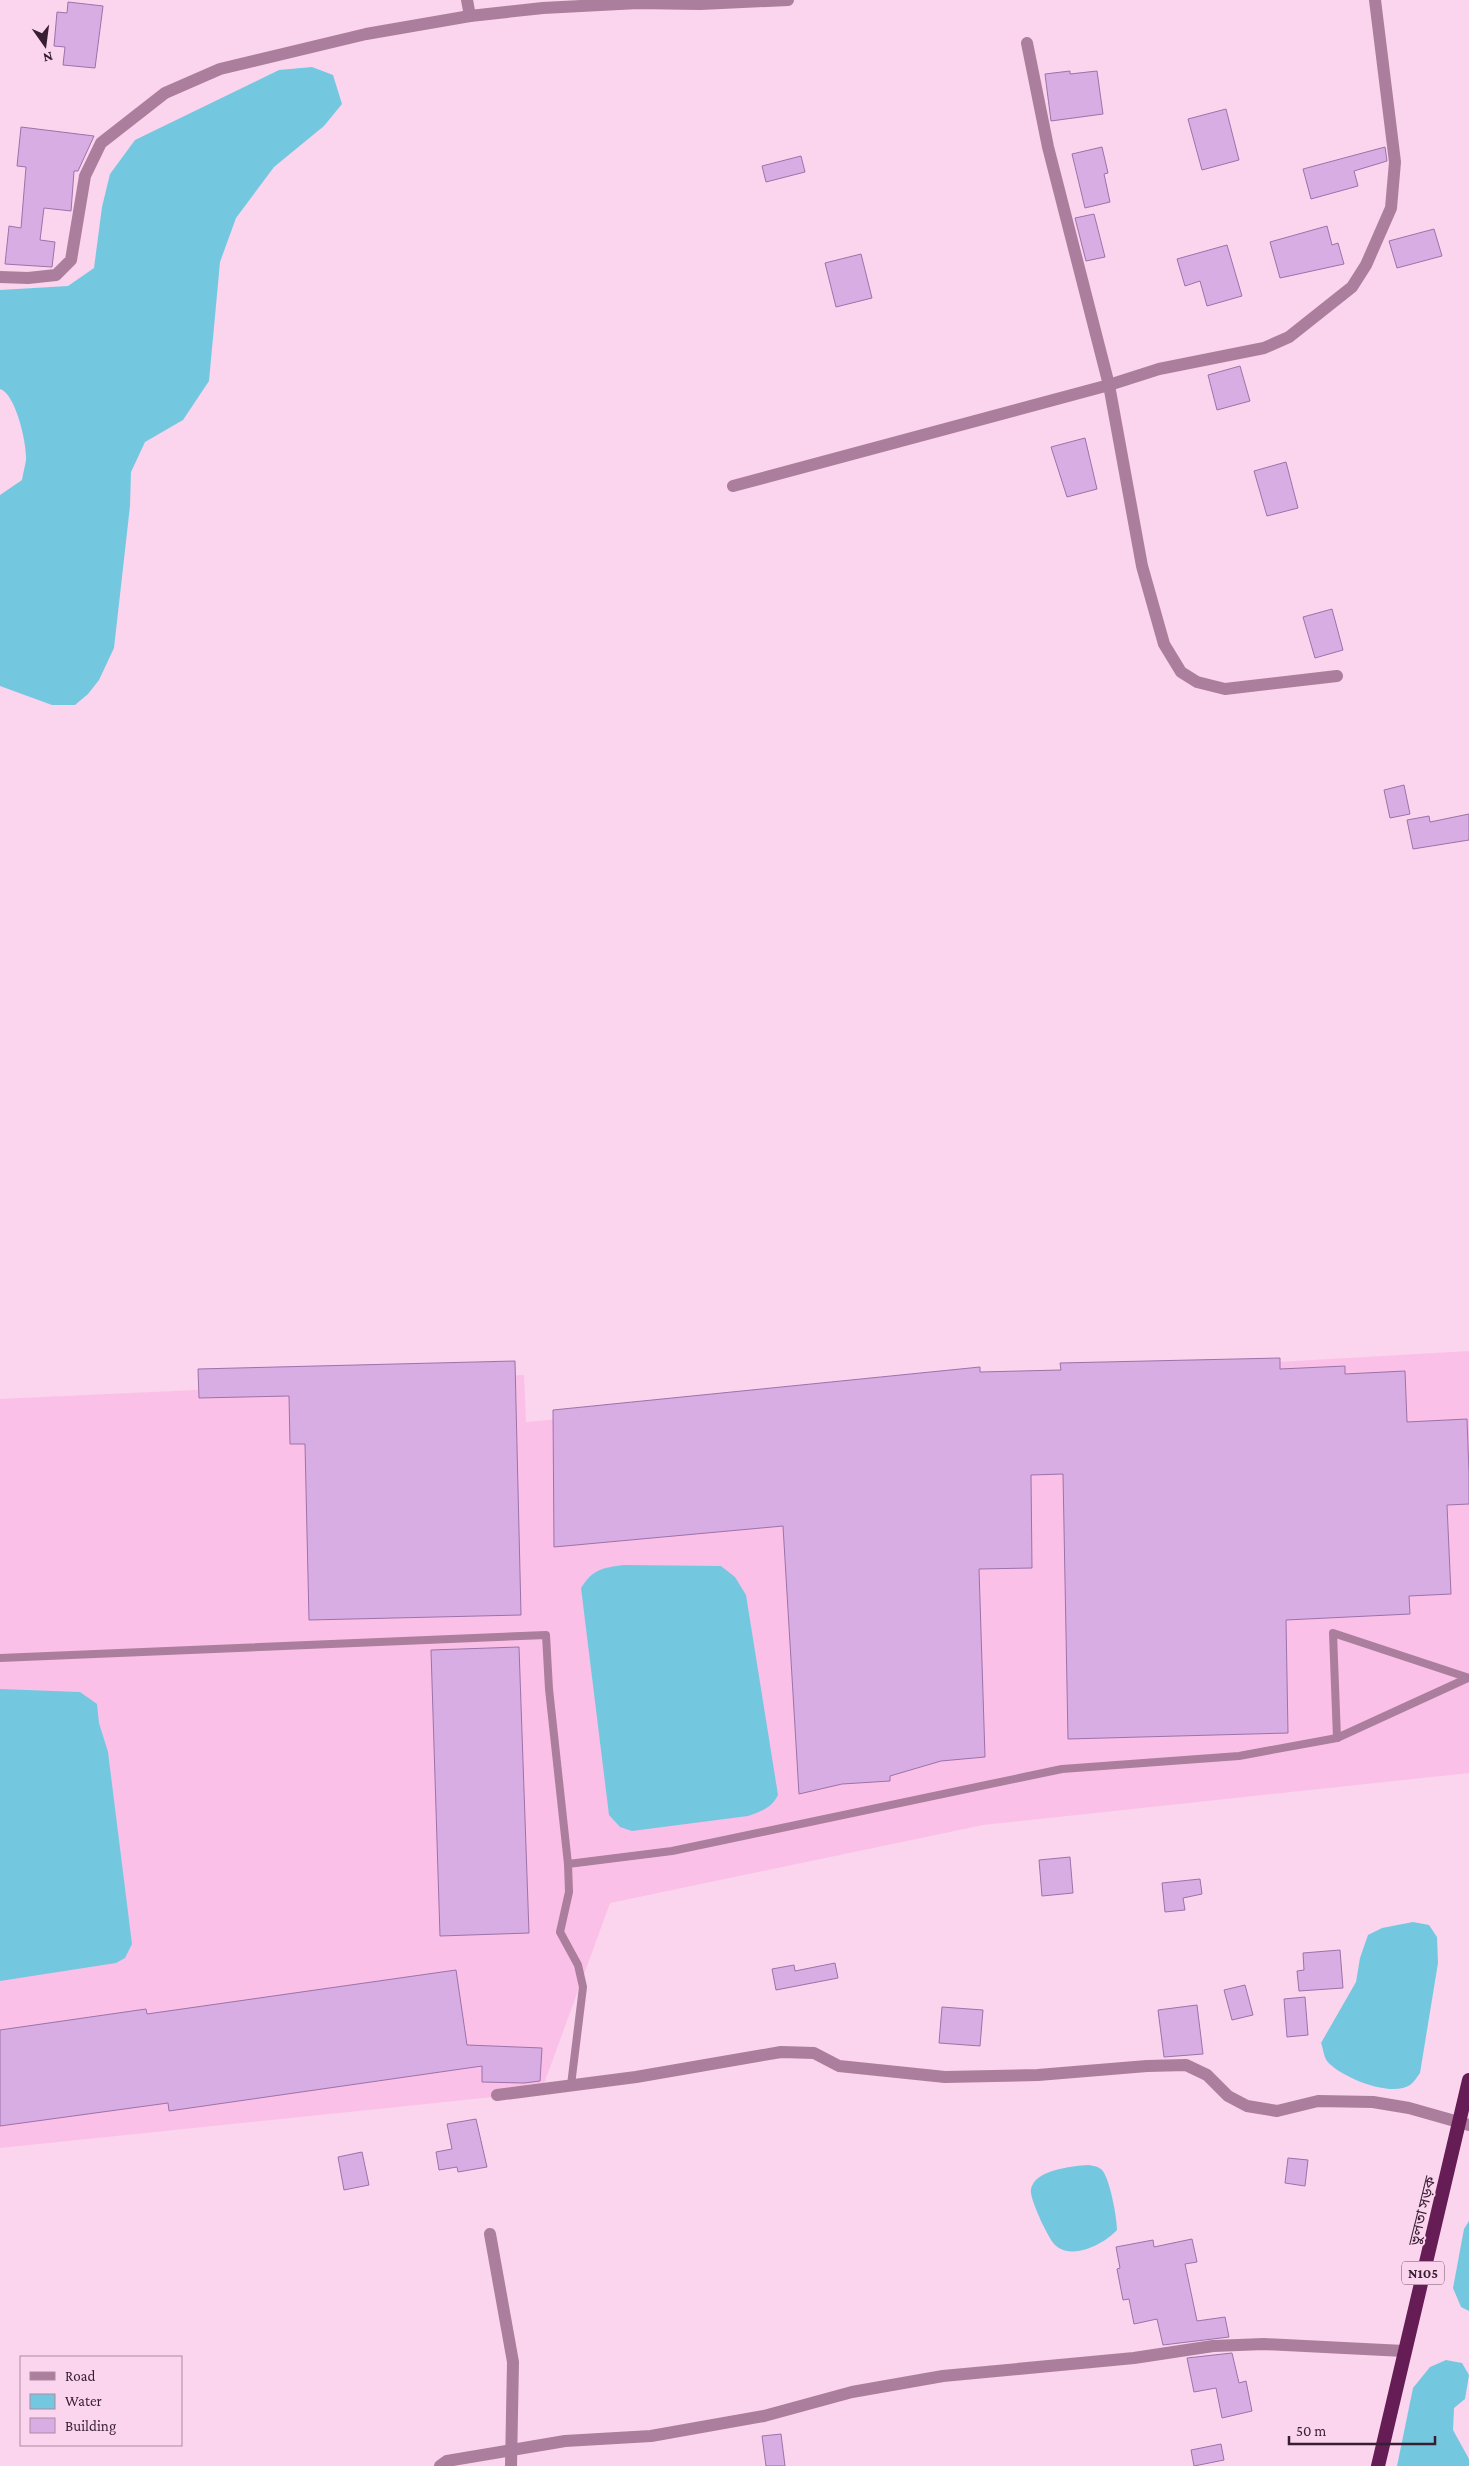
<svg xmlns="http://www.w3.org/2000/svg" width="1469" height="2466" font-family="'Crimson Pro','Noto Sans Bengali',serif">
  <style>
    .built { fill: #fac0e7 }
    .water { fill: #73c8e0 }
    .building { fill: #d8ade4; stroke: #9c72a9 }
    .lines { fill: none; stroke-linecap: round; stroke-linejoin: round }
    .service { stroke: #aa7e9c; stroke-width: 8 }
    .minor { stroke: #aa7e9c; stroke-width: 12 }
    .trunk { stroke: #661d55; stroke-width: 14 }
    .labels { text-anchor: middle; stroke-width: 4; stroke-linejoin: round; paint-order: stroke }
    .shield { fill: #fbd4ee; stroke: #725569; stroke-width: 1 }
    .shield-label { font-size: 14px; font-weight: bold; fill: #371e30 }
    .street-label { font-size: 15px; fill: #371e30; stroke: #fbd4ee }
  </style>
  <rect width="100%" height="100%" fill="#fbd4ee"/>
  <polygon class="built" points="1469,1351 1469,1773 983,1825 610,1903 541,2092 0,2148 0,1399 524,1375 526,1422 989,1379"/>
  <g class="water">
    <path d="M312 67 333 75 342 104 324 126 274 167 236 218 220 262 209 381 183 420 145 442 131 472 130 506 114 648 99 680 88 694 75 705H52L0 686V495L22 480C23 473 25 467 26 460 27 444 16 394 0 389V290L68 286 94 268 102 207 110 174 135 140 279 70Z"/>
    <path d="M624 1565 721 1566 735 1577 746 1595 778 1795C772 1808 761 1811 748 1816L632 1831 620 1827 609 1815 581 1588C593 1569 602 1568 624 1565Z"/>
    <polygon points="0,1689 80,1692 97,1704 99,1723 108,1752 132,1944 125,1958 116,1963 0,1981"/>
    <path d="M1413 1922 1429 1925 1437 1937 1438 1963 1420 2073C1417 2077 1414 2082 1410 2085 1391 2098 1340 2077 1327 2061 1324 2057 1323 2048 1321 2043L1356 1982 1360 1958 1368 1935 1382 1928Z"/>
    <path d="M1088 2165C1094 2166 1098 2166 1102 2170 1110 2179 1117 2218 1117 2230 1104 2244 1072 2261 1055 2245 1048 2238 1032 2203 1031 2193 1030 2189 1033 2182 1037 2179 1049 2169 1072 2166 1088 2165Z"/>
    <polygon points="1469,2221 1469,2311 1461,2307 1453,2288 1464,2229"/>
    <polygon points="1446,2360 1462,2363 1469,2375 1465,2399 1454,2408 1453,2430 1469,2459 1469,2466 1397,2466 1413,2388 1430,2367"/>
  </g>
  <g class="building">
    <polygon points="68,2 103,6 95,68 63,65 65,47 54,46 57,12 67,13"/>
    <polygon points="1070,71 1070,74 1097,71 1103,114 1051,121 1045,74"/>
    <polygon points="1226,109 1239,160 1202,170 1188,119"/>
    <polygon points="21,127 94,136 78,171 74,171 71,211 44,208 40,240 55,242 52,267 5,264 9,226 21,228 26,167 17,166"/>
    <polygon points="1102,147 1108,173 1104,174 1110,202 1085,208 1072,154"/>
    <polygon points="1385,147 1387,161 1354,171 1358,186 1311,199 1303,169"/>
    <polygon points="801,156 805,172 766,182 762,166"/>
    <polygon points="1094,214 1105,257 1086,261 1075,218"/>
    <polygon points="1327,226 1332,245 1338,243 1344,264 1280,278 1270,242"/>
    <polygon points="1434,229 1442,256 1397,268 1389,241"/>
    <polygon points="1227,245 1242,296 1207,306 1200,281 1185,286 1177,259"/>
    <polygon points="861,254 872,298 836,307 825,263"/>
    <polygon points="1240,366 1250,401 1217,410 1208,375"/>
    <polygon points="1085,438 1097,489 1067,497 1051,447"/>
    <polygon points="1286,462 1298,508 1267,516 1254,471"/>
    <polygon points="1332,609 1343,650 1315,658 1303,617"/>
    <polygon points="1404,785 1410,814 1390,818 1384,790"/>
    <polygon points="1469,814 1469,840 1413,849 1407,820 1429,816 1430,822"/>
    <polygon points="1280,1358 1280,1369 1345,1366 1345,1374 1405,1371 1407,1422 1467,1419 1469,1473 1469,1504 1447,1505 1451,1594 1409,1596 1410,1614 1286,1620 1288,1733 1068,1739 1063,1474 1031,1475 1032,1568 979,1569 985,1757 941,1761 890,1776 890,1781 842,1784 799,1794 783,1526 554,1547 553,1410 980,1367 980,1372 1061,1370 1060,1363"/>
    <polygon points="515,1361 521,1615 309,1620 305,1444 290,1444 289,1396 199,1398 198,1369"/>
    <polygon points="519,1647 529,1933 440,1936 431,1650"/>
    <polygon points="1070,1857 1073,1893 1042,1896 1039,1860"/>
    <polygon points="1200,1879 1202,1894 1183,1898 1185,1910 1165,1912 1162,1883"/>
    <polygon points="1340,1950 1343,1988 1299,1991 1297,1971 1304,1970 1303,1953"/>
    <polygon points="835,1963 838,1978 776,1990 772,1969 794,1965 795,1971"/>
    <polygon points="456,1970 467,2045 542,2048 540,2081 524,2083 482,2082 482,2066 169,2111 168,2103 0,2126 0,2030 146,2009 147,2014"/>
    <polygon points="1245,1985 1253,2015 1232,2020 1224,1990"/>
    <polygon points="1305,1997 1308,2035 1287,2037 1284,1999"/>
    <polygon points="1197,2005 1203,2054 1164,2057 1158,2010"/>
    <polygon points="942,2007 983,2010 980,2046 939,2043"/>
    <polygon points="476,2119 487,2167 458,2172 457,2167 439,2170 436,2152 452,2149 447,2124"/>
    <polygon points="362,2152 369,2185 344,2190 338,2157"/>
    <polygon points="1288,2158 1308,2160 1305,2186 1285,2183"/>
    <polygon points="1192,2239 1197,2262 1185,2264 1197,2321 1225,2317 1229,2337 1163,2345 1157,2319 1134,2324 1129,2299 1123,2300 1117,2269 1120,2268 1116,2247 1153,2240 1154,2247"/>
    <polygon points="1232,2353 1239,2383 1246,2381 1252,2411 1222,2418 1216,2388 1194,2392 1187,2358"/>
    <polygon points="781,2434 785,2466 766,2466 762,2436"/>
    <polygon points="1221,2444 1224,2460 1194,2466 1191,2450"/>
  </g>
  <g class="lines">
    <g class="service">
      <polyline points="0,1658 546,1635 549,1689 568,1864"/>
      <polyline points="1337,1738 1333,1633 1469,1678"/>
      <polyline points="571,2085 583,1987 578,1965 560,1932 569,1892 568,1864 672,1851 1062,1769 1239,1756 1337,1738 1468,1678"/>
    </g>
    <g class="minor">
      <polyline points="467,0 470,16"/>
      <polyline points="0,277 28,278 56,275 71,260 85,176 101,143 165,93 220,69 366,34 470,16 543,8 638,3 700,4 788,0"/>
      <polyline points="733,486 1109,385 1048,147 1027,43"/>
      <polyline points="1337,676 1225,689 1197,682 1181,672 1164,644 1142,566 1109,385 1159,369 1264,348 1289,337 1352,287 1366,265 1391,208 1395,162 1375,0"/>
      <polyline points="497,2095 636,2077 781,2052 814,2053 839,2066 945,2077 1038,2075 1147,2066 1186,2065 1207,2075 1228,2096 1247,2106 1277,2111 1318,2101 1373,2102 1409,2108 1469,2125"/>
      <polyline points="490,2234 513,2362 511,2466"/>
      <polyline points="440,2466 447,2461 565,2441 651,2436 764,2416 852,2392 943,2376 1134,2358 1213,2346 1264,2344 1404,2351"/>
    </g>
    <polyline class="trunk" points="1378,2466 1469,2080"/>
  </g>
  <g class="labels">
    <rect class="shield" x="1402" y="2261.5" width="42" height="23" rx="4"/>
    <g class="shield-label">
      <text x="1423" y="2278">N105</text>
    </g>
    <g class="street-label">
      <text transform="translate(1422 2211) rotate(-76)" y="5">ভুলতা সড়ক</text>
    </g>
  </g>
  <rect x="20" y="2356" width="162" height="90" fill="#fbd4ee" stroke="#ad8ba2"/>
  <rect x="30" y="2372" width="25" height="8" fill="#aa7e9c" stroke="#ad8ba2"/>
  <text x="65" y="2381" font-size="15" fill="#371e30">Road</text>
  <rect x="30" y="2394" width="25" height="15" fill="#73c8e0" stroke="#ad8ba2"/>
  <text x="65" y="2406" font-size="15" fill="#371e30">Water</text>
  <rect x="30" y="2418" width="25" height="15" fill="#d8ade4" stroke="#ad8ba2"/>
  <text x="65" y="2431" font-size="15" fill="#371e30">Building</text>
  <g transform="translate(45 45) rotate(166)" stroke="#fbd4ee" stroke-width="4" paint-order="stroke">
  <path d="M0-4L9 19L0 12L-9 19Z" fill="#371e30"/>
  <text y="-8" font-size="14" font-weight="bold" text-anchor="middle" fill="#371e30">N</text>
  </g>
  <path d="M1289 2436v8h146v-8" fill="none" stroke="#371e30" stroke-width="2.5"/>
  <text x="1296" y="2436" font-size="15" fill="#371e30" stroke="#fbd4ee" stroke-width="4" paint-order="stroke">50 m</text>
</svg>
